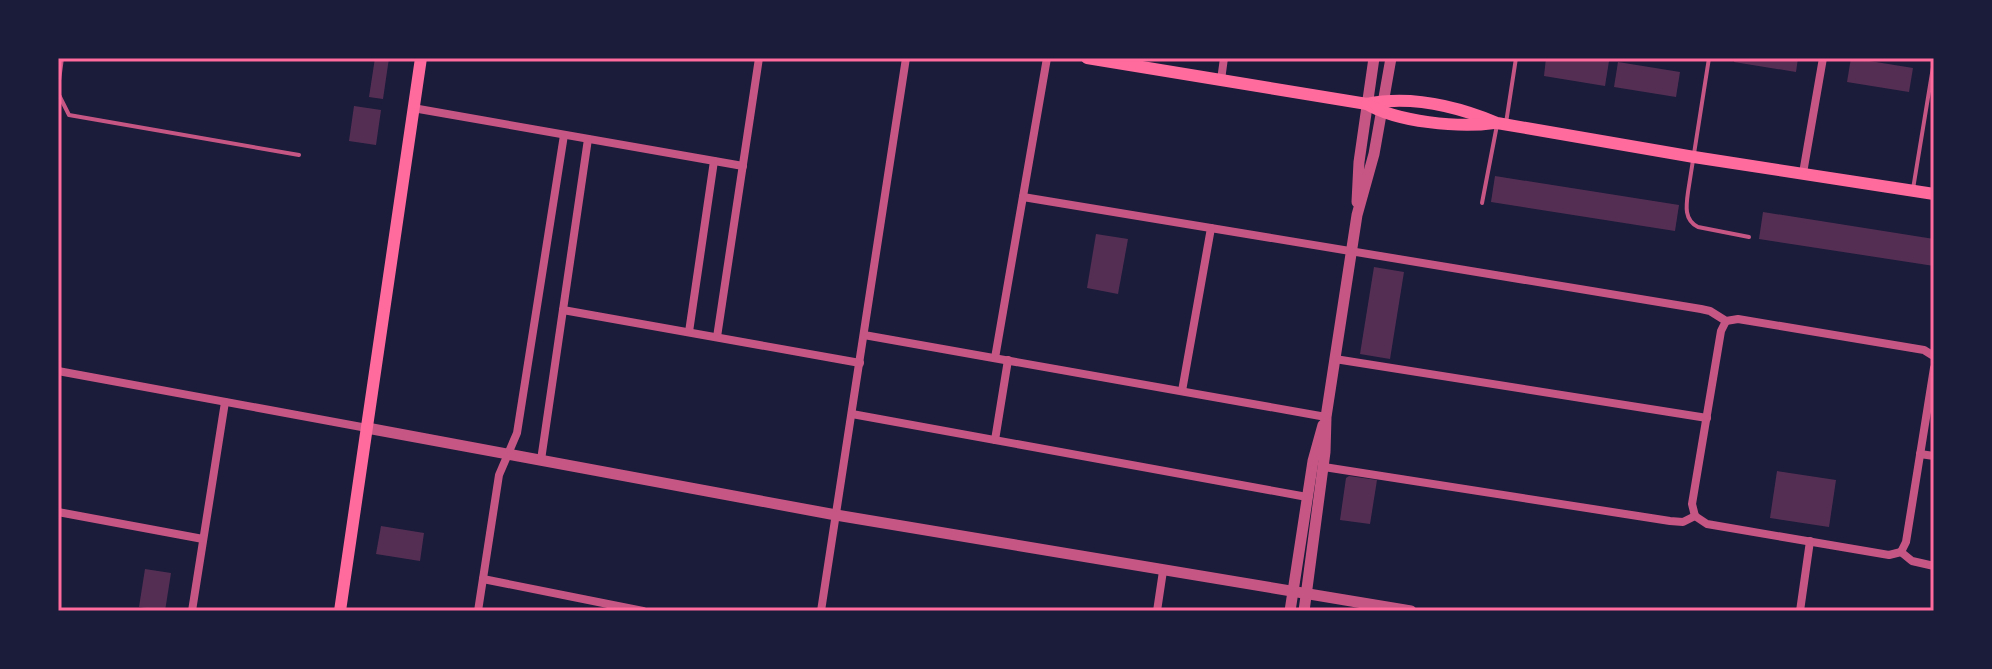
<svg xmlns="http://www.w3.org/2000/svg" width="1992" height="669" font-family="Roboto,sans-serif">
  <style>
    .building { fill: #542f53 }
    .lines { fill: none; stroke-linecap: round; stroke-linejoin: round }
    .service { stroke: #c65784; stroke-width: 4 }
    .minor { stroke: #c65784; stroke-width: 8 }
    .tertiary { stroke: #c65784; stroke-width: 11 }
    .secondary { stroke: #ff6b9d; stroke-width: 12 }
    .neatline { fill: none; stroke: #ff6b9d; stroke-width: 3 }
  </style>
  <rect width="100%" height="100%" fill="#1b1b3a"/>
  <g class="building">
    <polygon points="375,58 389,58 383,99 369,97"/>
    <polygon points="1546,58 1590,58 1609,61 1605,86 1544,76"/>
    <polygon points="1735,58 1798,58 1796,72 1734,62"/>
    <polygon points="1851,58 1913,68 1909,92 1847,82"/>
    <polygon points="1618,62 1680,72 1676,97 1614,87"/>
    <polygon points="354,106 381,110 376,145 349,141"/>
    <polygon points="1495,176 1679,205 1675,231 1491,202"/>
    <polygon points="1763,212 1934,239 1934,266 1759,239"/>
    <polygon points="1096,234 1128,239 1118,294 1087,288"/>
    <polygon points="1374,267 1404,272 1390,359 1360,354"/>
    <polygon points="1777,471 1836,480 1829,527 1770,518"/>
    <polygon points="1349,476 1377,480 1370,524 1340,520 1346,478"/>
    <polygon points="381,526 424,533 420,561 376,554"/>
    <polygon points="145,569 171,573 165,611 139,607"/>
  </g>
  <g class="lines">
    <g class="service">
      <path d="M1709 58 1688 192C1686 206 1684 220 1698 227L1749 237"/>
      <polyline points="58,88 62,58"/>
      <polyline points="58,93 69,115 299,155"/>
      <polyline points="1506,123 1516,58"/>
      <polyline points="1913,189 1934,61"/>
      <polyline points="1482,203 1497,125"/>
    </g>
    <g class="minor">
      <polyline points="1221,80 1224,58"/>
      <polyline points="413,108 743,166"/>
      <polyline points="1803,173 1823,58"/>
      <polyline points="1023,197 1701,309 1710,311 1726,321 1738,319 1924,350 1932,355"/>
      <polyline points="563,310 860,363"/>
      <polyline points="689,332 714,161"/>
      <polyline points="864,335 1326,417"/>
      <polyline points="717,337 759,58"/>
      <polyline points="995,358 1047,58"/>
      <polyline points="1335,359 1707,418"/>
      <polyline points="58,371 367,428"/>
      <polyline points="1182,391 1211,228"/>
      <polyline points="852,414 1307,497"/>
      <polyline points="995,440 1008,360"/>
      <polyline points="1920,454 1934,456"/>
      <polyline points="541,460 588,139"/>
      <polyline points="1324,467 1670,521 1683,522 1695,516"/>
      <polyline points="58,512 203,539"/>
      <polyline points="1695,516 1707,524 1889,555 1901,552"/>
      <polyline points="1695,516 1692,504 1721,331 1726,321"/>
      <polyline points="1901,552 1906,542 1934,368"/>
      <polyline points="1901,552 1912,561 1934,566"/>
      <polyline points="483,579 643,611"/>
      <polyline points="192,611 225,402"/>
      <polyline points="478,611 499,475 517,433 564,135"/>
      <polyline points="821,611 906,58"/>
      <polyline points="1157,611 1163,571"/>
      <polyline points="1800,611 1810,541"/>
    </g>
    <g class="tertiary">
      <polyline points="1357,202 1359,162 1374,58"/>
      <polyline points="367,428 836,515 1411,611"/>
      <polyline points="1290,611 1313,461 1323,425"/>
      <polyline points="1304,611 1325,452 1326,417 1357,215 1374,154 1391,58"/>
    </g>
    <g class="secondary">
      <path d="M1087 58 1367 104C1411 95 1456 106 1497 123L1694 157 1934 194"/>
      <path d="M1367 104C1397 122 1459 128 1494 123"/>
      <polyline points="340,611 421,58"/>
    </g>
  </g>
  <rect width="1992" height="669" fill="none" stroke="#1b1b3a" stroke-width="120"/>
  <rect x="60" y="60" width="1872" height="549" class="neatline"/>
</svg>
